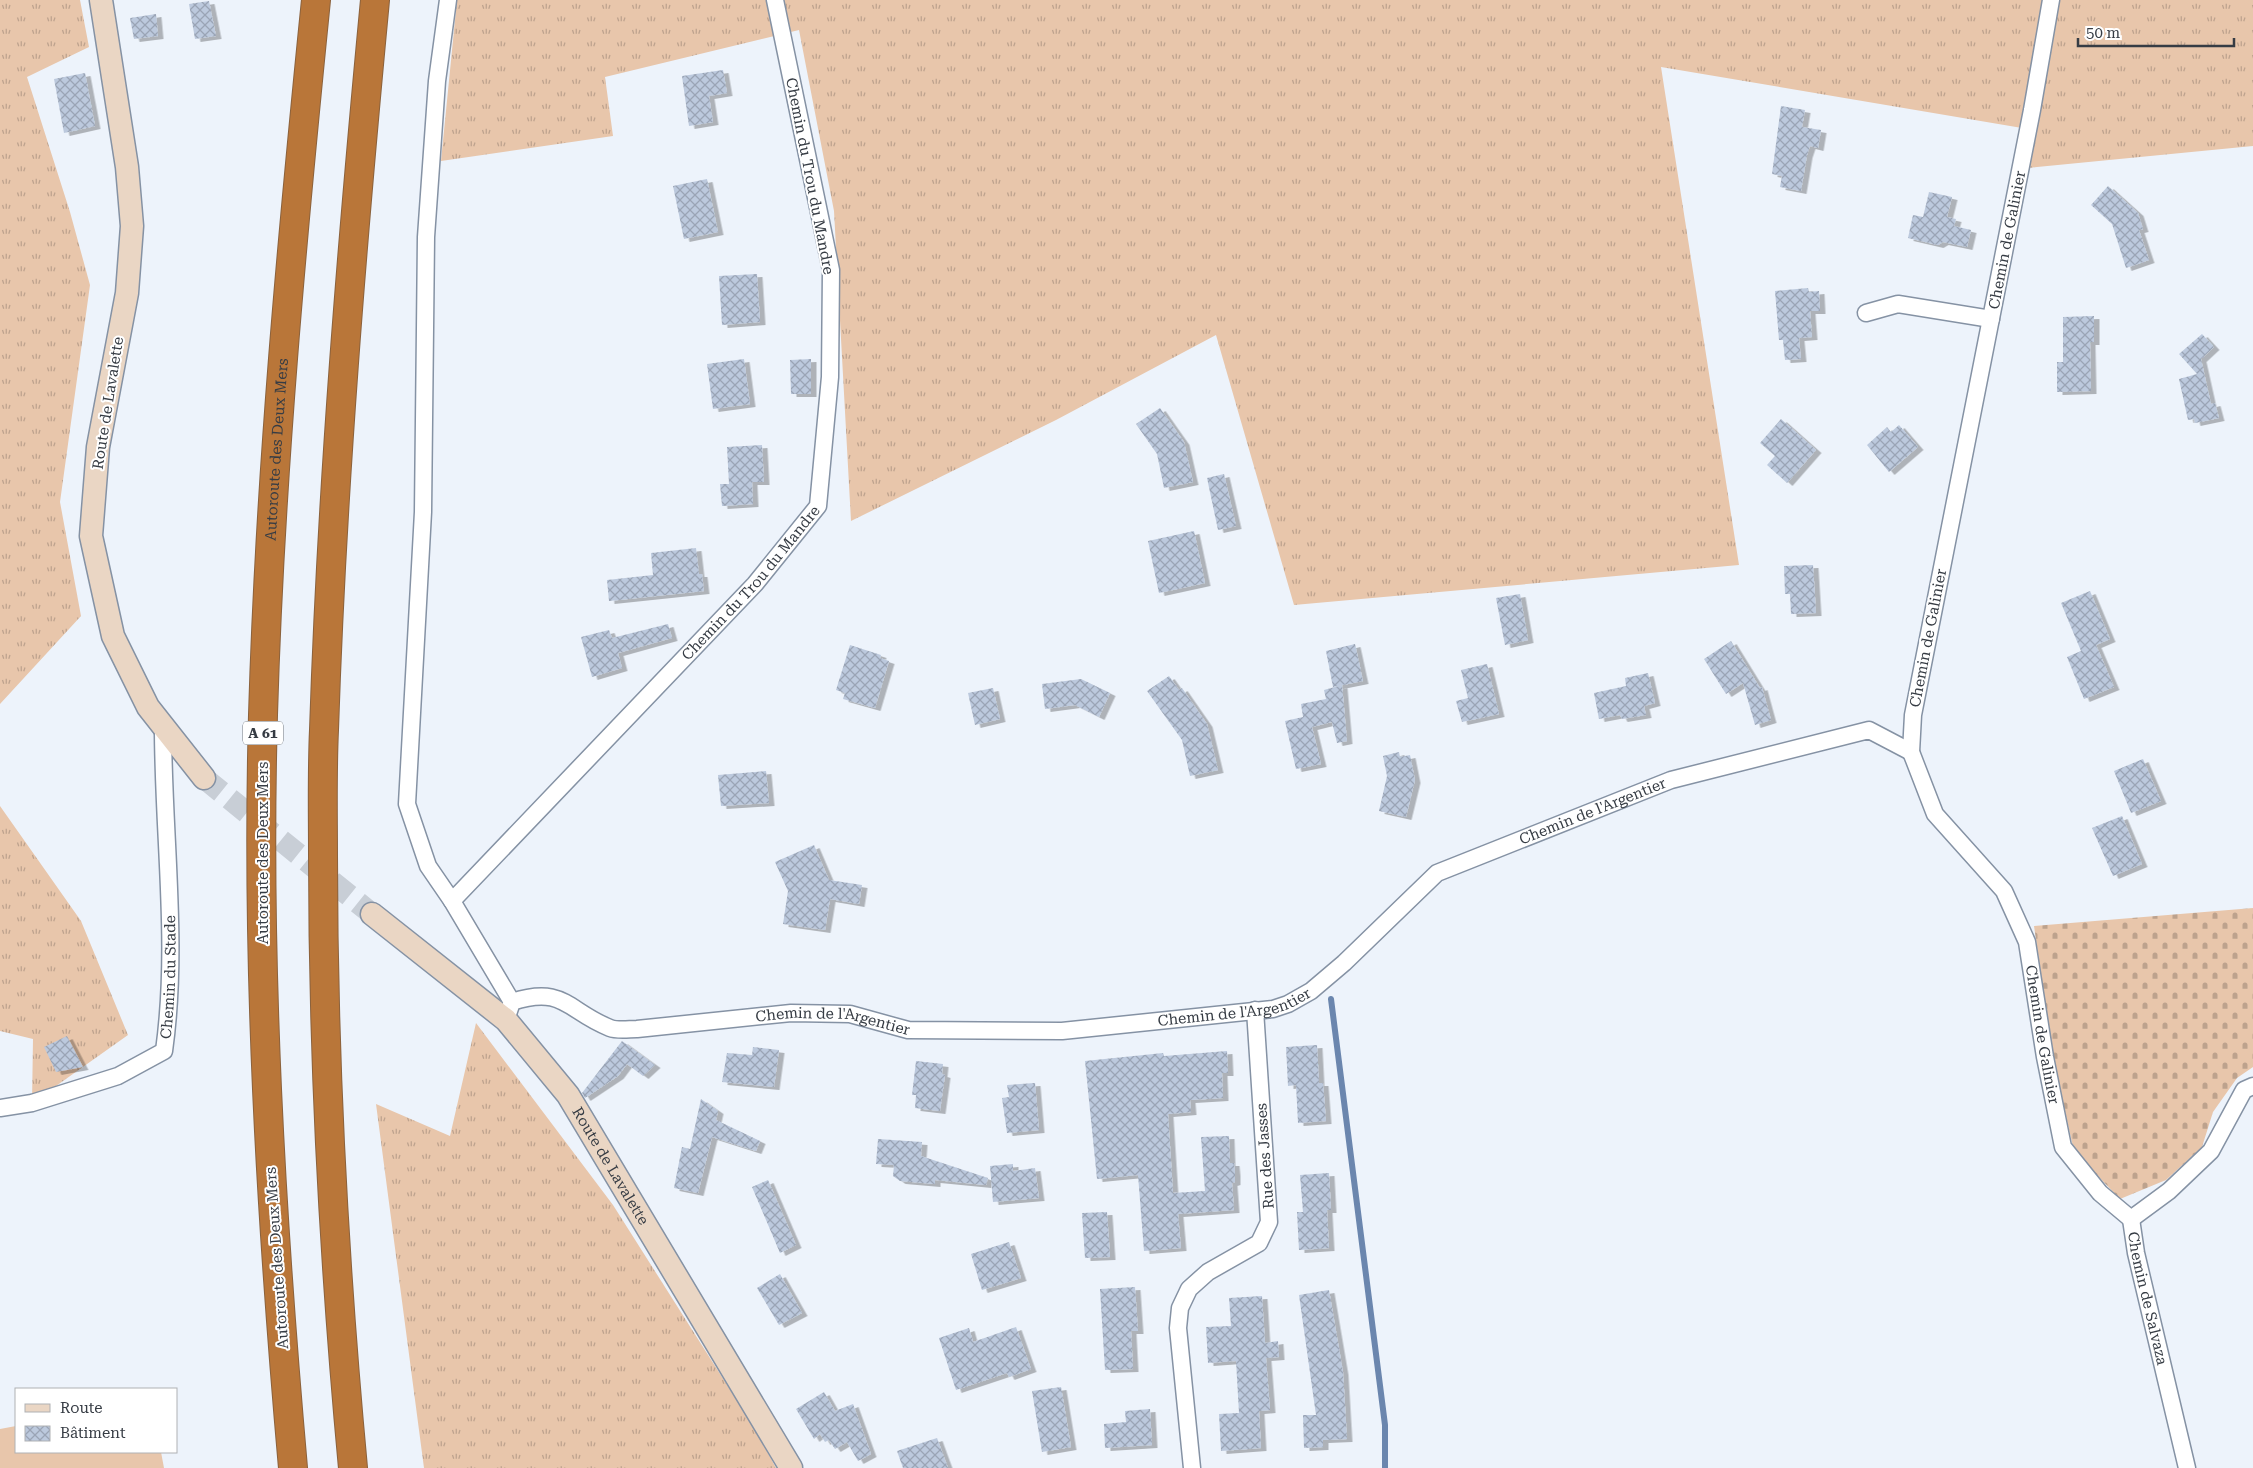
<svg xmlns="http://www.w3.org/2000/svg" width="2253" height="1468" font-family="'Roboto Serif',serif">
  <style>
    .grass { fill: url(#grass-tufts) }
    .cemetery { fill: url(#cemetery-stones) }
    .pitch { fill: #e8c6ab }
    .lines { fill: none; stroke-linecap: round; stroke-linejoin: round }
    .stream { stroke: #6b86ae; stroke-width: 6 }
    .building { fill: url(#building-cross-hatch); filter: url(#shadow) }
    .secondary-tunnel { stroke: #c8ced6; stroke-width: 22; stroke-dasharray: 22 11; stroke-linecap: butt }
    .street-casing { stroke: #8592a4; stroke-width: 19 }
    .secondary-casing { stroke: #8592a4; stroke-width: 25 }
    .highway-casing { stroke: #8b623d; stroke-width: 30 }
    .street { stroke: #fff; stroke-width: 16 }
    .secondary { stroke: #ead6c4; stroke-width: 22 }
    .highway { stroke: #b97639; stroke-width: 28 }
    .labels { text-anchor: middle; stroke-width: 4; stroke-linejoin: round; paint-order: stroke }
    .shield { fill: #fff; stroke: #72767c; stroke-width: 1 }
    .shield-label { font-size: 14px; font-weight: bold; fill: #363c44 }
    .street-label { font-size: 15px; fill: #363c44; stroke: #fff }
  </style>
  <defs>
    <pattern id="grass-tufts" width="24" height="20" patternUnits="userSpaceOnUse" patternTransform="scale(1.25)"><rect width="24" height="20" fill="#e8c6ab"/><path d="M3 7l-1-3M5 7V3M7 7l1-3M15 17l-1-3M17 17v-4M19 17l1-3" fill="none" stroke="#bda28d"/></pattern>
    <pattern id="cemetery-stones" width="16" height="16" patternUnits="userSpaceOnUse" patternTransform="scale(1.25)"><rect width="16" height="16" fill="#e8c6ab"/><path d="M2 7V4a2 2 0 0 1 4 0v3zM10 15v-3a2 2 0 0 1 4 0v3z" fill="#bda28d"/></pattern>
    <pattern id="building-cross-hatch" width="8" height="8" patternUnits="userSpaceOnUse" patternTransform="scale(1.25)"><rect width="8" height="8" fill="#bcc9dd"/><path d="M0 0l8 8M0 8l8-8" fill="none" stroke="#9aa4b5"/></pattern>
    <filter id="shadow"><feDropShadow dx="5.5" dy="3" stdDeviation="0" flood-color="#0004"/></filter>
  </defs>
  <rect width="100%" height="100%" fill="#edf3fb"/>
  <g class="grass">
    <polygon points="0,0 80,0 89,47 27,77 70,212 90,285 60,502 81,616 0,704"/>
    <polygon points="457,0 2253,0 2253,146 2028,168 2022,128 1661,67 1739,565 1294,605 1216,335 1056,420 851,521 834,211 799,30 605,77 613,136 441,161"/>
    <polygon points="0,806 81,921 128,1035 32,1103 33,1039 0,1031"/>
    <polygon points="476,1023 613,1205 755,1429 776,1468 424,1468 376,1104 450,1136"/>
  </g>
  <polygon class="cemetery" points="2253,908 2253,1067 2237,1078 2213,1112 2202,1147 2166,1180 2120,1199 2074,1151 2054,1064 2034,926"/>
  <polygon class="pitch" points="16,1426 16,1452 161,1452 164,1468 0,1468 0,1429"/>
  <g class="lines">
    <polyline class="stream" points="1331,999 1385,1425 1385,1468"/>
  </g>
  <g class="building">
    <polygon points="209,1 216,36 195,39 189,4"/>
    <polygon points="156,14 158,36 134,39 130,18"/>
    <polygon points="723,70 727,93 709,96 713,122 689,126 682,76"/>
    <polygon points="85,73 95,126 64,133 54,79"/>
    <polygon points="1781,106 1805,110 1802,127 1821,130 1818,148 1810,146 1807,155 1801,191 1780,187 1782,176 1772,174"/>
    <polygon points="707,179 718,232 684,239 673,186"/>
    <polygon points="2108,186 2138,213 2143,229 2139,230 2149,260 2126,268 2112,224 2091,205"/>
    <polygon points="1929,192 1952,197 1947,217 1956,219 1954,226 1971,230 1967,247 1943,242 1938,245 1908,238 1913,215 1923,217"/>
    <polygon points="757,274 760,322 722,325 719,276"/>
    <polygon points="1808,288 1809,292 1819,291 1820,311 1810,311 1812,337 1799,338 1801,359 1785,360 1783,340 1779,340 1775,291"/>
    <polygon points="2094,316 2094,342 2090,342 2091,391 2057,392 2057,362 2063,362 2063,317"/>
    <polygon points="2202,334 2214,347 2201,359 2211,404 2215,403 2219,418 2195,423 2194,419 2188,420 2179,379 2197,374 2179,354"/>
    <polygon points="744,359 750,404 713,409 707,364"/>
    <polygon points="811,359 811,394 791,394 790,360"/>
    <polygon points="1160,408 1184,442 1193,482 1164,488 1157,454 1136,424"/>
    <polygon points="1781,419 1816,450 1787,483 1767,465 1775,456 1760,443"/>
    <polygon points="1899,425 1918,447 1889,472 1867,445 1887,427 1891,432"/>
    <polygon points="762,445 764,482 752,482 753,504 722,506 720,484 729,484 727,447"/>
    <polygon points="1224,474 1236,526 1218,530 1207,478"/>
    <polygon points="1194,531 1205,583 1159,593 1148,541"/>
    <polygon points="696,548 699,574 702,574 704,591 609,601 607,580 653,575 651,553"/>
    <polygon points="1813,565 1816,613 1791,614 1790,594 1785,594 1784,566"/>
    <polygon points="2090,591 2110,639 2096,645 2114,687 2084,699 2067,657 2081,651 2061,603"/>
    <polygon points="1520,594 1528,640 1505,645 1496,598"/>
    <polygon points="668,624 672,638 618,653 622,668 592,677 581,637 609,630 612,638"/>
    <polygon points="1731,641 1760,688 1762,687 1771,720 1755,725 1743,683 1726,694 1704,659"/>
    <polygon points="1355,644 1363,681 1333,687 1326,651"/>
    <polygon points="850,645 881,655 880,658 889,661 875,708 843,699 845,693 836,690"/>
    <polygon points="1487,664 1499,714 1462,722 1456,701 1468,698 1461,670"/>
    <polygon points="1648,673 1655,703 1644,706 1646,715 1622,719 1620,715 1599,719 1594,693 1626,686 1625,678"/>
    <polygon points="1169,676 1179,690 1182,688 1207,724 1218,770 1190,776 1182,740 1147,691"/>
    <polygon points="1081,679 1110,693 1099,717 1075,705 1045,709 1042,684"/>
    <polygon points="1342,685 1347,741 1337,743 1332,722 1312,727 1321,764 1296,769 1285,721 1303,717 1301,704 1326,699 1324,690"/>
    <polygon points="993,688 1000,719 975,725 968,693"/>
    <polygon points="1399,752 1400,757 1410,755 1415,780 1406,817 1379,811 1387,776 1383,756"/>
    <polygon points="2143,759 2161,801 2131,813 2114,771"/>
    <polygon points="766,771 769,803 721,806 718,775"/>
    <polygon points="2122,816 2142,864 2113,876 2092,828"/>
    <polygon points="814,845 829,880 862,885 859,904 830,899 825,930 783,924 788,891 775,862"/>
    <polygon points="67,1036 83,1067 56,1072 44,1047"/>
    <polygon points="622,1041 655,1065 643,1076 627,1064 618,1076 585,1098 582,1093"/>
    <polygon points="1317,1045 1319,1083 1323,1083 1326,1121 1298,1123 1296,1085 1288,1086 1286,1047"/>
    <polygon points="753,1047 779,1050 774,1087 722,1082 727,1053 752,1055"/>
    <polygon points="1227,1051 1228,1073 1222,1073 1223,1098 1190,1100 1191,1112 1168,1114 1173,1193 1205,1191 1201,1137 1229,1136 1230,1163 1234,1163 1235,1173 1235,1182 1232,1183 1234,1210 1178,1214 1181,1248 1144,1251 1138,1175 1097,1179 1085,1061 1163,1053 1164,1056"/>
    <polygon points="916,1061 943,1064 942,1074 945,1075 940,1111 915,1108 916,1095 912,1095"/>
    <polygon points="1035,1083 1039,1130 1007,1133 1002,1098 1009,1097 1007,1085"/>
    <polygon points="701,1099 718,1111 716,1120 760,1141 756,1151 712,1137 698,1193 674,1188 682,1147 690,1149"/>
    <polygon points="878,1139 922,1142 921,1156 988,1178 986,1185 935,1180 935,1184 900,1181 893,1176 894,1165 876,1164"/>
    <polygon points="1013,1164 1013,1171 1035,1168 1039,1198 993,1202 990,1166"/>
    <polygon points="1329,1173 1331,1210 1327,1210 1329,1248 1299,1250 1297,1212 1303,1212 1300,1175"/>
    <polygon points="768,1180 796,1245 780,1253 752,1187"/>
    <polygon points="1107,1212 1110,1257 1085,1258 1082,1213"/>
    <polygon points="1009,1242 1021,1278 982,1290 971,1254"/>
    <polygon points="780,1274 802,1313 779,1325 757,1288"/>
    <polygon points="1135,1287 1138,1331 1131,1331 1133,1369 1105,1370 1100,1289"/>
    <polygon points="1329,1290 1343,1372 1347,1439 1323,1440 1323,1447 1304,1448 1303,1415 1316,1415 1299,1295"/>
    <polygon points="1262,1296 1265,1343 1278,1341 1279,1357 1266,1358 1270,1410 1259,1411 1261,1448 1221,1451 1219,1414 1239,1413 1236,1361 1208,1363 1206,1327 1231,1326 1229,1298"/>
    <polygon points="1016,1327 1031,1369 1009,1377 1007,1373 956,1390 939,1338 969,1328 973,1342"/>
    <polygon points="1061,1387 1071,1447 1042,1452 1032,1391"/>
    <polygon points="824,1392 835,1411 853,1404 871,1454 858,1461 847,1442 835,1449 829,1440 825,1442 820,1434 814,1439 796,1409"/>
    <polygon points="1150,1409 1152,1445 1105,1448 1104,1424 1126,1422 1125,1411"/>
    <polygon points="937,1438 948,1468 903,1468 897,1451"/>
  </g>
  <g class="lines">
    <polyline class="secondary-tunnel" points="204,778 372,914"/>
    <defs>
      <g id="street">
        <polyline points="448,0 437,81 426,237 423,512 407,804 428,866 452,901"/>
        <path id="s1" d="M2051 0 2032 110 1913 715 1911 752 1935 814 2004 891 2027 942 2045 1057 2063 1147 2100 1193 2131 1219"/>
        <polyline points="1866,313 1898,304 1991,319"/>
        <path id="s2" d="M512 1002 452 901 755 584 818 506 830 377 831 270 775 0"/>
        <path id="s3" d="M506 1020 512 1002C564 985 567 1011 610 1028 618 1031 629 1029 637 1029L791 1013 850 1014 908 1030 1062 1031 1273 1009 1288 1004 1311 991 1344 963 1437 873 1671 780 1869 730 1911 752"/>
        <path id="s4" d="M0 1108 32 1103 118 1076 164 1051C179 944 163 836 163 728"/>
        <path id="s5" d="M2131 1219 2136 1253 2187 1468"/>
        <polyline points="2131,1219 2169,1191 2211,1151 2244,1090 2253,1086"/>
        <polyline points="1192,1468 1178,1328 1180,1308 1189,1289 1208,1272 1259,1243 1269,1222 1255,1010"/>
      </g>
      <g id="secondary">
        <polyline points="101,0 127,167 132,226 127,293 98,447 91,536 113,636 148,707 204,778"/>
        <path id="s6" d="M372 914 506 1020 568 1095 791 1468"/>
      </g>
      <g id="highway">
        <path id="s7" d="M293 1468C271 1218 256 966 263 715 270 476 292 238 316 0"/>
        <path d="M353 1468C334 1264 323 1060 323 856 323 814 322 772 324 730 332 486 352 243 375 0"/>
      </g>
    </defs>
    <use href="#street" class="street-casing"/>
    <use href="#secondary" class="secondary-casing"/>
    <use href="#highway" class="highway-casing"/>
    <use href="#street" class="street"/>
    <use href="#secondary" class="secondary"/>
    <use href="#highway" class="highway"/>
  </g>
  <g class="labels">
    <rect class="shield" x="243" y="721.5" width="40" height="23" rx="4"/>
    <g class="shield-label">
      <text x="263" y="738">A 61</text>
    </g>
    <g class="street-label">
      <text transform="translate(810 176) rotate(79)" y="5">Chemin du Trou du Mandre</text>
      <text transform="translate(2007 240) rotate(-79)" y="5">Chemin de Galinier</text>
      <text transform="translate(108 403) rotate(-81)" y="5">Route de Lavalette</text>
      <text dy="5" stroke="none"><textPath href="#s7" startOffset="1020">Autoroute des Deux Mers</textPath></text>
      <text dy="5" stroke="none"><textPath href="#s2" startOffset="554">Chemin du Trou du Mandre</textPath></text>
      <text transform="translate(1928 638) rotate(-79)" y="5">Chemin de Galinier</text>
      <text dy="5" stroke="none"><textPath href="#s3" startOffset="1175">Chemin de l'Argentier</textPath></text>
      <text transform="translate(263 853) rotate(-90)" y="5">Autoroute des Deux Mers</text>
      <text dy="5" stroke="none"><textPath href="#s4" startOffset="249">Chemin du Stade</textPath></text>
      <text dy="5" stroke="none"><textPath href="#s3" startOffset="755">Chemin de l'Argentier</textPath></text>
      <text dy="5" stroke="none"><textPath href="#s3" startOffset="350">Chemin de l'Argentier</textPath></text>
      <text dy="5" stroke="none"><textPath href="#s1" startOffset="1085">Chemin de Galinier</textPath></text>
      <text transform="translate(1265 1156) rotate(-94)" y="5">Rue des Jasses</text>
      <text dy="5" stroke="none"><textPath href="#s6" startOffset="351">Route de Lavalette</textPath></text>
      <text transform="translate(277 1258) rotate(-94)" y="5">Autoroute des Deux Mers</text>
      <text dy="5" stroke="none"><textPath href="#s5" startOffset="81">Chemin de Salvaza</textPath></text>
    </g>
  </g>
  <rect x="15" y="1388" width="162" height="65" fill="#ffffff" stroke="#afb1b4"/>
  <rect x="25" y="1404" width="25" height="8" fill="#ead6c4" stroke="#afb1b4"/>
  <text x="60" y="1413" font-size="15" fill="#363c44">Route</text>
  <rect x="25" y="1426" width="25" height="15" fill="url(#building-cross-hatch)" stroke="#afb1b4"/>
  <text x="60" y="1438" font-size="15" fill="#363c44">Bâtiment</text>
  <path d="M2078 38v8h156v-8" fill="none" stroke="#363c44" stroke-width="2.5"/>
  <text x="2086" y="38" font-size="15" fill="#363c44" stroke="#ffffff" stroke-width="4" paint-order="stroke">50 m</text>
</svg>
